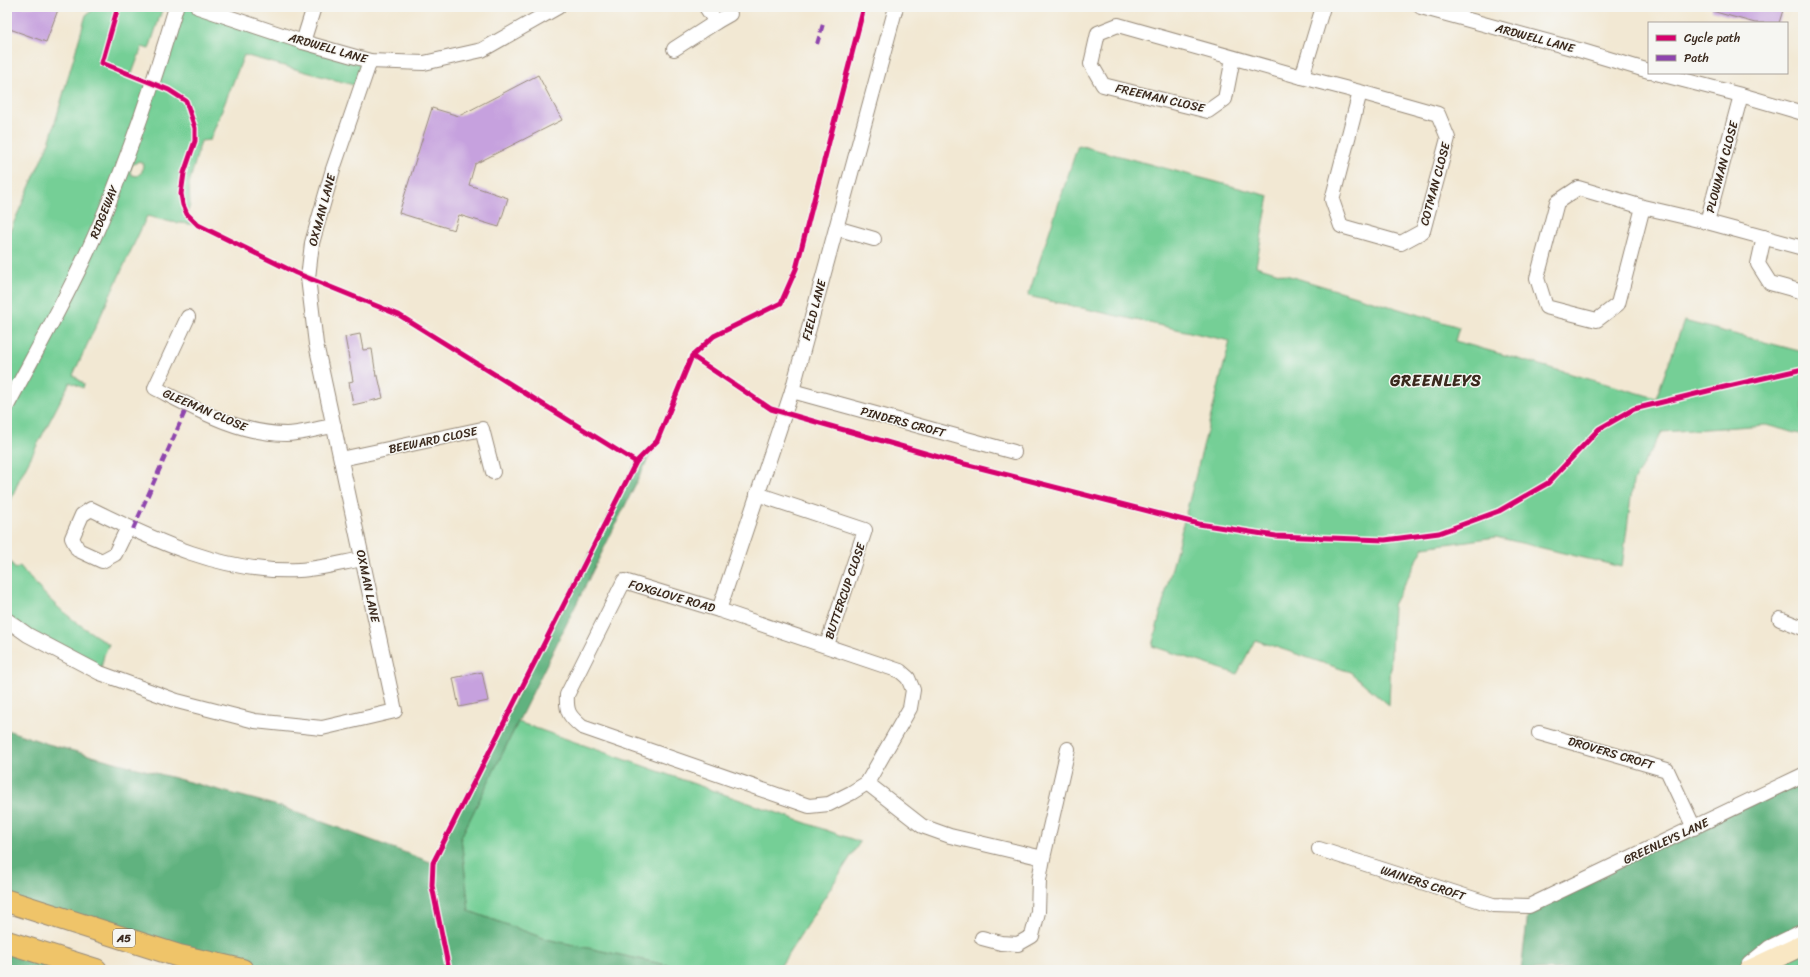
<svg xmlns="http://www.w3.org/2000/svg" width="1810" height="977" font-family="Sriracha,sans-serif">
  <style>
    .green { fill: #75cf96; stroke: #587c5a; fill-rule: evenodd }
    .forest { fill: #60b27f; stroke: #4e6e4e }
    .building { fill: #c6a1de }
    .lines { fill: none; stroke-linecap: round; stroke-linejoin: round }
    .street-casing { stroke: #968978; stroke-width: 16 }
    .secondary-casing { stroke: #968978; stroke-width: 22 }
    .highway-casing { stroke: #968978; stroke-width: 24 }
    .street { stroke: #fff; stroke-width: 14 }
    .secondary { stroke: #f9e7c3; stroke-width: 20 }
    .highway { stroke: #efc469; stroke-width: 22 }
    .quiet { stroke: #8e44ad; stroke-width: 4; stroke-dasharray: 8 4; stroke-linecap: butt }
    .cycleway-casing { stroke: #f6f6f2; stroke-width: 8 }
    .cycleway { stroke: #d6006c; stroke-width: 5 }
    .labels { text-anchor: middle; stroke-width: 3; stroke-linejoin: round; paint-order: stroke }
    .shield { fill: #f6f6f2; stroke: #73675e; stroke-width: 1 }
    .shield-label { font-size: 11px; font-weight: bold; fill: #3b2a1e }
    .street-label { font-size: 12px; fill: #3b2a1e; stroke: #f6f6f2 }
    .district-label { font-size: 16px; font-weight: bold; letter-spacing: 1px; fill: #3b2a1e; stroke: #f6f6f2 }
  </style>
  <rect width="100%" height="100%" fill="#f6f6f2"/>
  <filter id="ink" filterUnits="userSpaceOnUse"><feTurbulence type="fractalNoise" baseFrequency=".025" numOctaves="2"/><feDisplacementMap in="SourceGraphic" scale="8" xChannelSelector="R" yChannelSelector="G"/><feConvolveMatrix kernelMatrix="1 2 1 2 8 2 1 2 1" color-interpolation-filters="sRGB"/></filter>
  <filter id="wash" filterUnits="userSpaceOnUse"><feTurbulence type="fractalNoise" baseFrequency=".012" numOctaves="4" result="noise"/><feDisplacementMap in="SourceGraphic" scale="16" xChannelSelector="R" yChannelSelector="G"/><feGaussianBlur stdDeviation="0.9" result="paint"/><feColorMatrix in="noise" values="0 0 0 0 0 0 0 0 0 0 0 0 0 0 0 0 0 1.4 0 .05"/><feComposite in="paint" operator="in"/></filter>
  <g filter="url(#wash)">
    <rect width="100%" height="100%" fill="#f2e8d3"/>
    <g class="green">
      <path d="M94 7H163L149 49 142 47 131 76 149 85 176 7H198L370 61 361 87 244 55 210 140 201 141 189 184 190 205 187 214 198 225 171 222 147 216 73 375 84 384 83 388 70 382 19 480 7 510V238L50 140 86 15 93 10ZM139 161 143 164 142 172 137 176 132 175 130 172 132 165Z"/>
      <polygon points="1078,145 1269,196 1256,266 1459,327 1455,341 1656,398 1684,321 1803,352 1803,435 1766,425 1662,432 1633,482 1622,567 1496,537 1424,547 1393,605 1389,705 1350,672 1255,640 1237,674 1152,646 1230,341 1028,296"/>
      <path d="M7 556 15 569 20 566C49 602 70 620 109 644L104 655 100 673 7 620Z"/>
      <polygon points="518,722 860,842 778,970 690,970 546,939 469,911 461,837"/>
      <polygon points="1803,945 1803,970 1776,970 1772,959"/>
    </g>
    <g class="forest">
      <polygon points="657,441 461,837 469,911 546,939 690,970 247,970 7,901 7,730 48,744 282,807 433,863 636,462"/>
      <polygon points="1803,775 1803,931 1741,970 1521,970 1529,906"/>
      <polygon points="7,942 96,970 7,970"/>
    </g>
    <g id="blocks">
      <g class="building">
        <polygon points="7,7 59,7 46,42 7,28"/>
        <polygon points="1712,7 1784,7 1779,23 1755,23 1712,11"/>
        <polygon points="538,75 562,120 475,164 469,185 508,198 499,227 459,215 454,230 399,213 432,108 459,116"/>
        <polygon points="360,334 363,350 372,349 376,376 378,376 383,398 353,405 349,382 353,381 345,337"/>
        <polygon points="482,672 488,701 459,707 453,678"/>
      </g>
    </g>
  </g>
  <g filter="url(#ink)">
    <use href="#blocks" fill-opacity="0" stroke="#968978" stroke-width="1"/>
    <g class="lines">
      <defs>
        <g id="street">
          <polyline points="198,7 303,42 370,61 424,63 482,50 558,7"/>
          <polyline points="1421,7 1579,50 1649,71"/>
          <polyline points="716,22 730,14"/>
          <polyline points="303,42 314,7"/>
          <polyline points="674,49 716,22 706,7"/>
          <polyline points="1233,58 1225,99 1208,111 1103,85 1091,64 1098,33 1118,25 1302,77 1323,7"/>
          <polyline points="1656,73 1741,95 1803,113"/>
          <polyline points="1302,77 1360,92 1332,200 1341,226 1401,243 1423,231 1448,138 1438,114 1360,92"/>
          <polyline points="1643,207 1618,304 1597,320 1546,307 1537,278 1557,202 1578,188 1643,207 1707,222 1741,95"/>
          <polyline points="1707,222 1803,248"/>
          <polyline points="836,228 874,239"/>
          <polyline points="1764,237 1758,264 1770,283 1803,292"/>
          <path d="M188 317 155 388C196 409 239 434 286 434 301 434 318 428 334 426"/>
          <polyline points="792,391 1014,452"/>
          <path d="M7 406C40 344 75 283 102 219 131 150 155 79 176 7"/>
          <polyline points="341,459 482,429 493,472"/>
          <polyline points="757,494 865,530 827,645"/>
          <path d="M128 527 115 554 102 561 78 550 72 538 82 515 91 509C156 541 224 574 299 570 319 569 341 563 362 559"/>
          <path d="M624 581 719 610 900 671 908 678 913 690 910 708 867 783 851 793 829 804 809 806 582 727C569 716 566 712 567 695Z"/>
          <polyline points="719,610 792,391 896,7"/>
          <polyline points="1780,619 1803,628"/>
          <polyline points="7,620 28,635 100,673 177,701 255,721 322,728 395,711 316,344 308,278 312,243 333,169 370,61"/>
          <polyline points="1539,733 1667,770 1694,828"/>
          <polyline points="867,783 922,826 950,836 1043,858"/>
          <polyline points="1319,849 1493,905 1529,906 1803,775"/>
          <polyline points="982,938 1001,943 1018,944 1032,936 1038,912 1039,880 1043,858 1068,749"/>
          <polyline points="1749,964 1770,947 1803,931"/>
        </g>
        <polyline id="secondary" points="1750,970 1803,945"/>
        <g id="highway">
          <polyline points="7,901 179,956 242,970"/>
          <polyline points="7,942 96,970"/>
        </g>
      </defs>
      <use href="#street" class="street-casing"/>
      <use href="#secondary" class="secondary-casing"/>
      <use href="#highway" class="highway-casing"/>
      <use href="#street" class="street"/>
      <use href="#secondary" class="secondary"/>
      <use href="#highway" class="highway"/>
      <g class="quiet">
        <polyline points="817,44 823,24"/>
        <polyline points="133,529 188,405"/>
      </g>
      <defs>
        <g id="cycleway">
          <polyline points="118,7 102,63 169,90 186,101 195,128 195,141 184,173 181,194 183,205 187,214 198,225 296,273 399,315 636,462"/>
          <polyline points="692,356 771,409 949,460 1199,524 1276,536 1385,540 1439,533 1499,511 1548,483 1599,429 1634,409 1720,388 1803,369"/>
          <polyline points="449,970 432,886 433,863 636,462 657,441 692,356 714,336 781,303 796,269 864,7"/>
        </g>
      </defs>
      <use href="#cycleway" class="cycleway-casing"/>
      <use href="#cycleway" class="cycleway"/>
    </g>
  </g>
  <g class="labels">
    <rect class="shield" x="113" y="929" width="22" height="18" rx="3"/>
    <g class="shield-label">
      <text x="124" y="942">A5</text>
    </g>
    <g class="street-label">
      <text transform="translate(1535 38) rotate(15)" y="4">ARDWELL LANE</text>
      <text transform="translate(328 48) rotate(16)" y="4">ARDWELL LANE</text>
      <text transform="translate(1160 98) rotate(13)" y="4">FREEMAN CLOSE</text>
      <text transform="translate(1722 167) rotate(-75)" y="4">PLOWMAN CLOSE</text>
      <text transform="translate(1435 184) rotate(-75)" y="4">COTMAN CLOSE</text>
      <text transform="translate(322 210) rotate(-75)" y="4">OXMAN LANE</text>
      <text transform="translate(104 212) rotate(-68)" y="4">RIDGEWAY</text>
      <text transform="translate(814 310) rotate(-75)" y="4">FIELD LANE</text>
      <text transform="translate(205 410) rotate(23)" y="4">GLEEMAN CLOSE</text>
      <text transform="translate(903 422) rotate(15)" y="4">PINDERS CROFT</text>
      <text transform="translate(433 440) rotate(-12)" y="4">BEEWARD CLOSE</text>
      <text transform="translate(368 586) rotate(78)" y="4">OXMAN LANE</text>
      <text transform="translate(845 591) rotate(-71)" y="4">BUTTERCUP CLOSE</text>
      <text transform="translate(672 596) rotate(16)" y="4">FOXGLOVE ROAD</text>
      <text transform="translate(1611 753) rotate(16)" y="4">DROVERS CROFT</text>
      <text transform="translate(1666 841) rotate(-25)" y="4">GREENLEYS LANE</text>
      <text transform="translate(1423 883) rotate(18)" y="4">WAINERS CROFT</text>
    </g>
    <g class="district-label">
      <text x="1436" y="386">GREENLEYS</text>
    </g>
  </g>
  <rect width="1810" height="977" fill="none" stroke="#f6f6f2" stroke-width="24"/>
  <rect x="1648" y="22" width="140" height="52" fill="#f6f6f2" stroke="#aba49d"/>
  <rect x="1656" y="35" width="20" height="6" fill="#d6006c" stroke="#aba49d"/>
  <text x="1684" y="42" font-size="12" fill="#3b2a1e">Cycle path</text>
  <rect x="1656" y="55" width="20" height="6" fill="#8e44ad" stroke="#aba49d"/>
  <text x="1684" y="62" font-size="12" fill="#3b2a1e">Path</text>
</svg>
